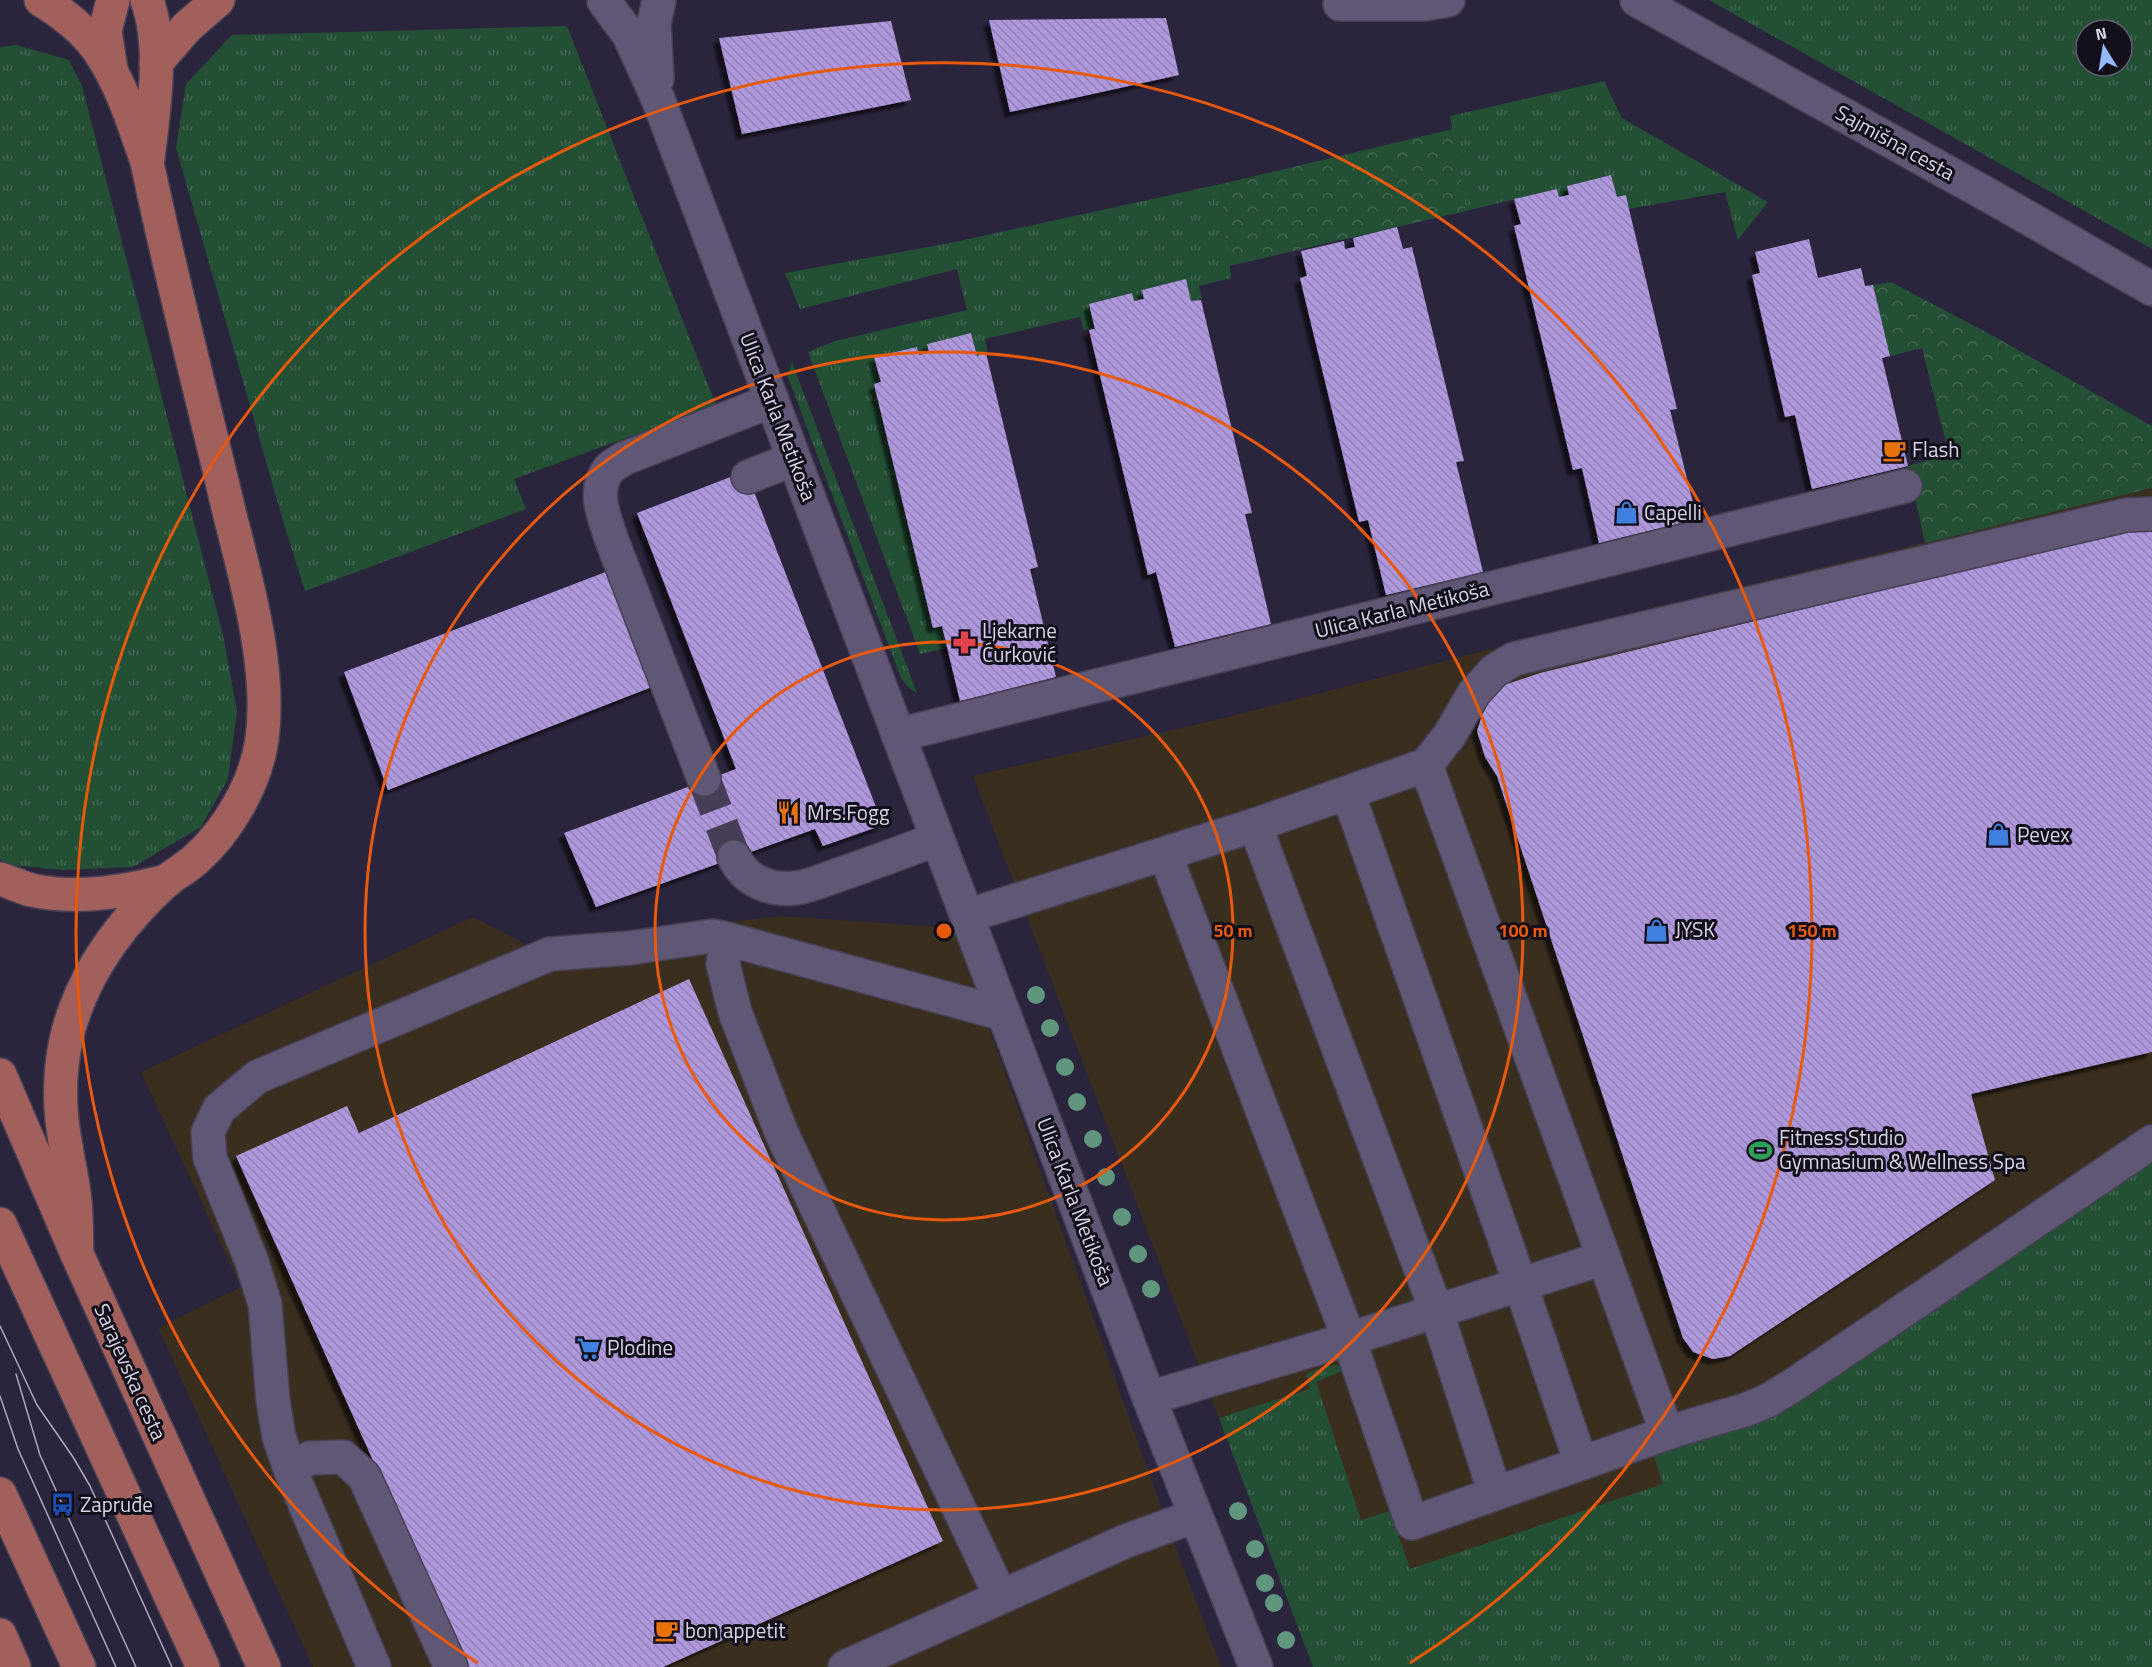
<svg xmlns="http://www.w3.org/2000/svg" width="2152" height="1667" font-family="'Titillium Web',sans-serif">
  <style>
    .commercial { fill: #3a2e1f }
    .grass { fill: url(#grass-tufts); fill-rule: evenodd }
    .park { fill: url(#park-crowns) }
    .building { fill: url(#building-back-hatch); filter: url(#shadow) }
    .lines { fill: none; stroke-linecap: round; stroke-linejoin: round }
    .minor-tunnel { stroke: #453e56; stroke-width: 33; stroke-dasharray: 33 16; stroke-linecap: butt }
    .minor-casing { stroke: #474055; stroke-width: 36 }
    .major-casing { stroke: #474055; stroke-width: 36 }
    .minor { stroke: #5f5774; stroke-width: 33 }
    .major { stroke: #a1605c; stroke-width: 33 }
    .tram { stroke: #ada9bc; stroke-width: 1.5 }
    .tree { fill: #60957e }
    .ring { fill: none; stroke: #e8590c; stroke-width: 3 }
    .labels { text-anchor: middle; stroke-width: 6; stroke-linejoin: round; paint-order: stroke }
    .street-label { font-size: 21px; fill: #d7d4e5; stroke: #120f1b }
    .poi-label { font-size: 21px; fill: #d7d4e5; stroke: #120f1b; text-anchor: start }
    .centre { fill: #e8590c; stroke: #120f1b; stroke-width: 3 }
    .ring-label { font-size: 18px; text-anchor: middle; font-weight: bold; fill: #e8590c; stroke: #120f1b; stroke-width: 6; stroke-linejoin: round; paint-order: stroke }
  </style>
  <defs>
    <pattern id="grass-tufts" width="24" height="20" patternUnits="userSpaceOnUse" patternTransform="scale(1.5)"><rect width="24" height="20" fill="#235035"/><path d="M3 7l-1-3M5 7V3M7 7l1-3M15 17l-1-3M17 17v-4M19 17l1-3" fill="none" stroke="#426852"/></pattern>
    <pattern id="park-crowns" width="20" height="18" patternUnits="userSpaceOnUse" patternTransform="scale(1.5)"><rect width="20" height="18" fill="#235035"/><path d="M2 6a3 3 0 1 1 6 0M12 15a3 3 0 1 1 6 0" fill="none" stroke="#426852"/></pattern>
    <pattern id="building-back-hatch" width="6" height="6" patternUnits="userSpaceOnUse" patternTransform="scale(1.5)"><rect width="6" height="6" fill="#ae97db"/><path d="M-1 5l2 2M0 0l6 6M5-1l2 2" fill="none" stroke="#9281b6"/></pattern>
    <filter id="shadow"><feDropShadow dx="-5.5" dy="5.5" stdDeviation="1.5" flood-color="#0009"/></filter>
  </defs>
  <rect width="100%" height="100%" fill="#2b243d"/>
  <g class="commercial">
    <polygon points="2152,488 2152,1157 1434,1648 1222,1426 973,776 1220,719 1631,613"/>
    <polygon points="781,916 953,928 1180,1559 1221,1667 313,1667 158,1328 241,1287 141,1072 473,917 527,945"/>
  </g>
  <g class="grass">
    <path d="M1709 0H2152V249ZM2086 30H2122V66H2086Z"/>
    <polygon points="567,26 716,405 514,479 526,509 305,591 284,524 176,148 186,84 232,35"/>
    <polygon points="16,45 69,60 82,86 223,635 237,711 228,779 201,827 133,867 64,870 9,865 0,859 0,47"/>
    <polygon points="1604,81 1622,118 1768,202 1738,240 1725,192 1629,209 1626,196 1617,197 1611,175 1567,186 1568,192 1559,197 1557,189 1466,211 1450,116"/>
    <polygon points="1221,184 1231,278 1199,286 1202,299 1191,301 1186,279 1142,290 1144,299 1134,301 1132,293 1090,304 1095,329 1084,330 1080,317 985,339 988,354 977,356 971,333 927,344 929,352 919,355 917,347 875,357 881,382 874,385 933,628 942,626 947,648 920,654 808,352 835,341 967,310 957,269 800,309 785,273 950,243"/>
    <polygon points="792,362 917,693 909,688 901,678 788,377"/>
    <path d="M2152 1157V1667H1313L1219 1418 1310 1389 1306 1374C1317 1370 1335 1359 1344 1370L1316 1382 1361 1520 1390 1511 1410 1569 1663 1484 1654 1456 1769 1419Z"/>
  </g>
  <g class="park">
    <polygon points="1453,129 1466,211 1229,266 1221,184"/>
    <polygon points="1891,282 1997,338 2152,426 2152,488 1925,543 1908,466 1949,454 1922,348 1890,356 1873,285"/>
  </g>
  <g class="building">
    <polygon points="1166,18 1179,75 1010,112 989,20"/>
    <polygon points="891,21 911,100 742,134 719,38"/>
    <polygon points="1611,175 1617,197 1626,195 1629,209 1677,409 1670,410 1697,519 1599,543 1582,468 1573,470 1514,226 1521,224 1514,199 1557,189 1559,197 1569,195 1567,186"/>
    <polygon points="1397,227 1403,249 1412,247 1464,461 1456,462 1483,572 1386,595 1368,520 1359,522 1300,278 1307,276 1301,251 1344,241 1345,249 1355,247 1353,238"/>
    <polygon points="1809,239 1818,278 1861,268 1865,286 1873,285 1890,356 1882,358 1908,466 1812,489 1795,415 1785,417 1752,275 1760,273 1755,252"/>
    <polygon points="1186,279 1191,301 1201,300 1252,513 1245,514 1271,624 1175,647 1156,572 1148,575 1089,330 1095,329 1089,304 1132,293 1134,301 1144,299 1142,290"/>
    <polygon points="971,333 977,356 986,353 1038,567 1030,569 1056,677 960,701 942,626 933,628 874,384 881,382 874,357 917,347 919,355 929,352 927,344"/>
    <polygon points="746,471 883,825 823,846 815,829 596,907 564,833 736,769 637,513"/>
    <polygon points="2134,529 2152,530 2152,1052 1971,1094 1995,1180 1730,1356 1713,1359 1693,1352 1683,1338 1497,776 1485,757 1477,731 1485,706 1504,685 1540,673"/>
    <polygon points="616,568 662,683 388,790 344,672"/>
    <polygon points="689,979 943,1541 663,1667 466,1667 236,1156 347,1106 359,1133"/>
  </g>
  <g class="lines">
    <polyline class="minor-tunnel" points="704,779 734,857"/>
    <defs>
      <g id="minor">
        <polyline points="1637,0 1997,200 2152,289"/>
        <polyline points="604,1 629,35 658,99 1149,1398 1256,1667"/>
        <polyline points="1340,4 1425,4 1448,0"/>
        <polyline points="657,79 654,23 659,0"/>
        <polyline points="748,477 793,459"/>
        <polyline points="898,735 1905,486"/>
        <polyline points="1426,765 1667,1433"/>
        <path d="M704 779 611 538C604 516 592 490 609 469 613 465 620 461 625 458L771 401"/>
        <polyline points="1348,793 1520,1283 1581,1463"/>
        <polyline points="1255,825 1436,1310 1495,1493"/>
        <polyline points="1165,854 1349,1339 1412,1523 1676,1430 1745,1410 1769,1400 1795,1384 2152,1142"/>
        <path d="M734 857C745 881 770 891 796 888 811 886 826 879 841 874 873 863 905 851 937 839"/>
        <polyline points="967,916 1255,825 1426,765 1449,736 1474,693 1494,671 1514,659 2126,515 2152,514"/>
        <polyline points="1149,1398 1349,1339 1604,1258"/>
        <polyline points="290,1469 310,1458 343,1457 364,1476 451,1667"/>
        <polyline points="1001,1597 782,1134 735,1012 723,964 727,939 1004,1014"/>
        <polyline points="374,1667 290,1469 279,1437 273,1401 265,1304 252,1262 210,1158 208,1132 219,1109 257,1077 550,954 630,948 712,936 727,939"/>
        <polyline points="845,1667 1126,1541 1195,1516"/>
      </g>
      <g id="major">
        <path d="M41 0C61 12 83 29 97 48 121 82 134 124 147 162 171 278 201 392 228 507 245 577 272 666 262 739 256 783 228 831 195 860 186 868 175 874 166 881 127 917 93 960 75 1010 62 1044 58 1084 62 1120 65 1147 72 1174 75 1201 77 1219 76 1237 77 1254"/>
        <path d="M147 0C164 47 154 109 148 158"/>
        <polyline points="156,63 187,27 218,0"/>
        <polyline points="111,69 105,31 113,0"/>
        <path d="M0 879C10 882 21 887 31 890 77 900 122 892 167 881"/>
        <polyline points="0,1075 77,1254 264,1667"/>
        <polyline points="0,1224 203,1667"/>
        <polyline points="0,1494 79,1667"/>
        <polyline points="0,1635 14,1667"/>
      </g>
    </defs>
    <use href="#minor" class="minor-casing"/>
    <use href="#major" class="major-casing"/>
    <use href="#minor" class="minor"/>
    <use href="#major" class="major"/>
    <g class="tram">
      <polyline points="0,1326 37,1405 73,1457 90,1486 172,1667"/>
      <polyline points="16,1374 40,1455 136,1667"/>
      <polyline points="0,1396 18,1449 116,1667"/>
    </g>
  </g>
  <g class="tree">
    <circle cx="1036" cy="995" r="9"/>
    <circle cx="1050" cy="1028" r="9"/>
    <circle cx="1065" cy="1067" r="9"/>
    <circle cx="1077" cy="1102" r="9"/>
    <circle cx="1093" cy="1139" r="9"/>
    <circle cx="1106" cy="1177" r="9"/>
    <circle cx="1122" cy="1217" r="9"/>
    <circle cx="1138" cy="1254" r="9"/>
    <circle cx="1151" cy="1289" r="9"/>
    <circle cx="1238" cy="1511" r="9"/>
    <circle cx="1255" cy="1549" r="9"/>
    <circle cx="1265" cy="1583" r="9"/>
    <circle cx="1274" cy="1603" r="9"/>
    <circle cx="1286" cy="1640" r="9"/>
  </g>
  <g class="ring">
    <circle cx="944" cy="931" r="289"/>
    <circle cx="944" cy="931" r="579"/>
    <path d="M478 1663A868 868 0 1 1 1410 1663"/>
  </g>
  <defs>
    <symbol id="cafe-bare" viewBox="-9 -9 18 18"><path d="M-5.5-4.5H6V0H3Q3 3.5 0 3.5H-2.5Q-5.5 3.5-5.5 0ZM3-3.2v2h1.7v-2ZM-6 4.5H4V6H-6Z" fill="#e8710a" stroke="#120f1b" stroke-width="2.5" paint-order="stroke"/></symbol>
    <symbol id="shop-bare" viewBox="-9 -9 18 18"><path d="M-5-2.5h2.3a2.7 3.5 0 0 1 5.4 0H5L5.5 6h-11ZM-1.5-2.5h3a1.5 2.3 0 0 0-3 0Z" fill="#3f7fe0" stroke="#120f1b" stroke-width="2.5" paint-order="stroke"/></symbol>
    <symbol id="pharmacy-bare" viewBox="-9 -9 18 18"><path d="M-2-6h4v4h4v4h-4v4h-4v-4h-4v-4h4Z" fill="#e0444e" stroke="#120f1b" stroke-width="2.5" paint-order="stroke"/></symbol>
    <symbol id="restaurant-bare" viewBox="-9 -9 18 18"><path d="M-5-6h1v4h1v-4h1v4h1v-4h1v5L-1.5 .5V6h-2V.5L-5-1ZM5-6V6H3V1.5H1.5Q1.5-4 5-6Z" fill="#e8710a" stroke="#120f1b" stroke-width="2.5" paint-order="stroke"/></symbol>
    <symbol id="stadium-bare" viewBox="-9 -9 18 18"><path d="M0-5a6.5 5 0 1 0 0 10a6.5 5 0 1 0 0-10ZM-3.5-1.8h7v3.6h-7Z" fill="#2e9e5b" stroke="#120f1b" stroke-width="2.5" paint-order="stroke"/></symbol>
    <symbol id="supermarket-bare" viewBox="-9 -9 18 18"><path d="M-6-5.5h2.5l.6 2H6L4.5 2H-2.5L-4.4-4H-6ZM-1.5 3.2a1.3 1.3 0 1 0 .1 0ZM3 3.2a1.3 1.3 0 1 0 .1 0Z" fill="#3f7fe0" stroke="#120f1b" stroke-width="2.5" paint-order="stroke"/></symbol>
    <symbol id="bus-bare" viewBox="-9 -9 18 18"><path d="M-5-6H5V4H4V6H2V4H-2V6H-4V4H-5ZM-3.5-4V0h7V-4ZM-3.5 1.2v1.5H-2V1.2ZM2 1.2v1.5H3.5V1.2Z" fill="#1a4fb4" stroke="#120f1b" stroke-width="2.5" paint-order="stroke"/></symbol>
  </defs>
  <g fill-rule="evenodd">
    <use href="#cafe-bare" x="1878" y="434" width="33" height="33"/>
    <use href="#shop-bare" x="1610" y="496" width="33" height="33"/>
    <use href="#pharmacy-bare" x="948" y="626" width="33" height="33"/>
    <use href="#restaurant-bare" x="772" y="796" width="33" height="33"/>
    <use href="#shop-bare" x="1982" y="818" width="33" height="33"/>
    <use href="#shop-bare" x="1640" y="914" width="33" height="33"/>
    <use href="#stadium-bare" x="1744" y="1134" width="33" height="33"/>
    <use href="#supermarket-bare" x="572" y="1332" width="33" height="33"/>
    <use href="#bus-bare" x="46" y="1488" width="33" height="33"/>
    <use href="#cafe-bare" x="650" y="1614" width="33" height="33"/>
  </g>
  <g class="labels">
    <g class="street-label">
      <text transform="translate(1895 143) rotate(29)" y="7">Sajmišna cesta</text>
      <text transform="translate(778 417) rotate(69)" y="7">Ulica Karla Metikoša</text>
      <text transform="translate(1402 610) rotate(-14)" y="7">Ulica Karla Metikoša</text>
      <text transform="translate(1075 1202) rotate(69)" y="7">Ulica Karla Metikoša</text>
      <text transform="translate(130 1372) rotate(66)" y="7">Sarajevska cesta</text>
    </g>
    <g class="poi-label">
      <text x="1912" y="457">Flash</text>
      <text x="1644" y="520">Capelli</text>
      <text x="982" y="638">Ljekarne<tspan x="982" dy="24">Ćurković</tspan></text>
      <text x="807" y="820">Mrs.Fogg</text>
      <text x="2017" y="842">Pevex</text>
      <text x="1675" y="937">JYSK</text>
      <text x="1779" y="1145">Fitness Studio<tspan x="1779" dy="24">Gymnasium &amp; Wellness Spa</tspan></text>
      <text x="607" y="1355">Plodine</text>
      <text x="80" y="1512">Zapruđe</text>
      <text x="685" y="1638">bon appetit</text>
    </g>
  </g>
  <circle cx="944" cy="931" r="9" class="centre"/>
  <g class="ring-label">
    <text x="1233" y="937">50 m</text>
    <text x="1523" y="937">100 m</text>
    <text x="1812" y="937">150 m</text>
  </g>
  <g transform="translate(2104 48) rotate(349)"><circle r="28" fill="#120f1b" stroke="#615e6c" stroke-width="1.5"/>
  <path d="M0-4.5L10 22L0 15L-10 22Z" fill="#95b7fd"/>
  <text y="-9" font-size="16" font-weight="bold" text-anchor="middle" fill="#d7d4e5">N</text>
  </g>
</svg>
